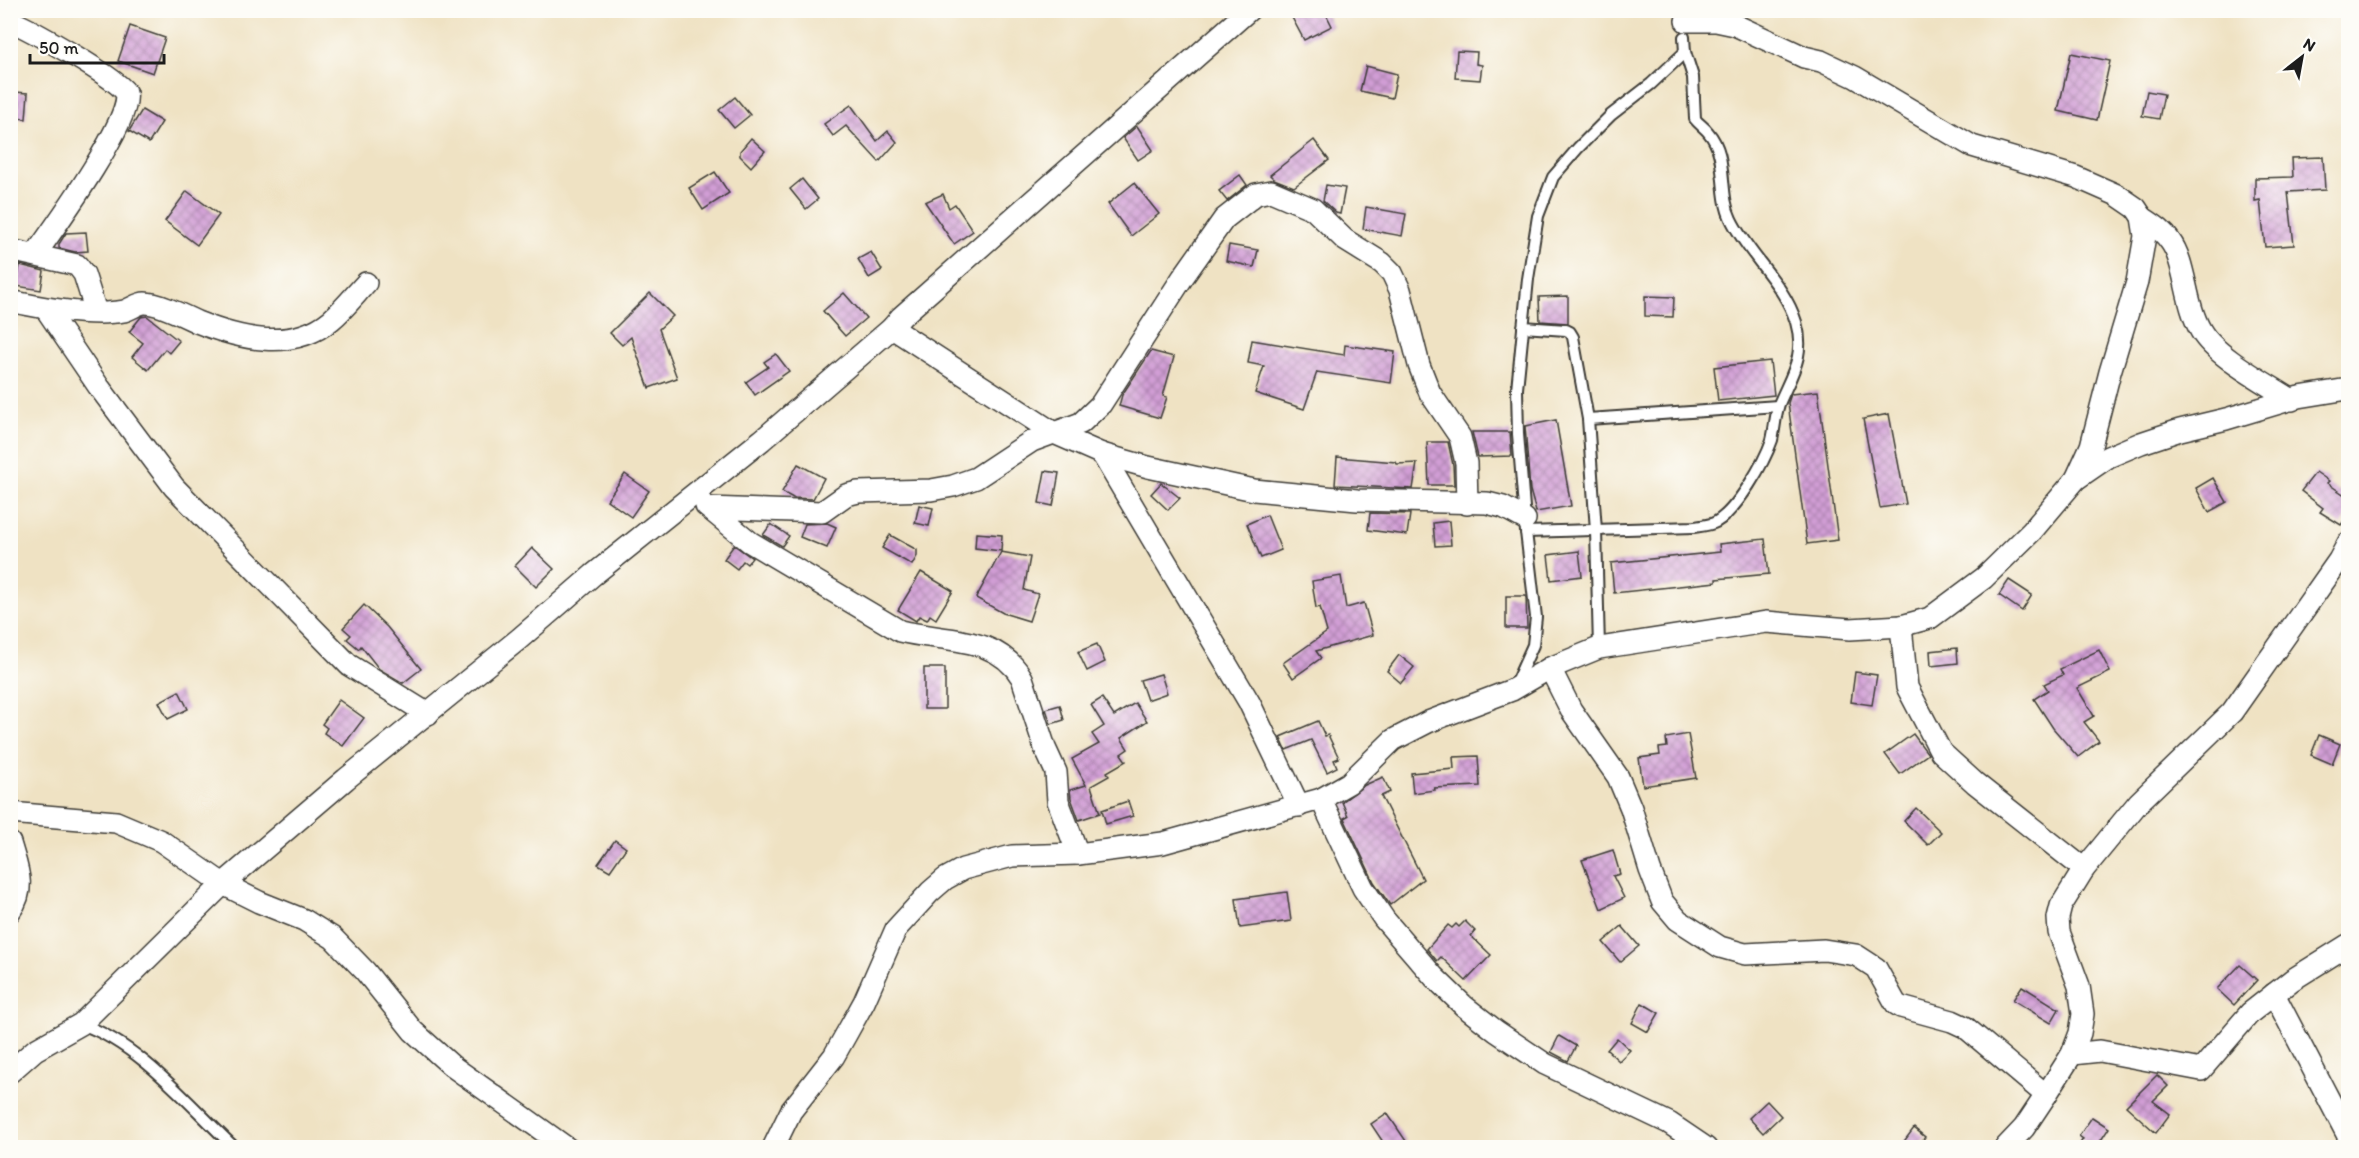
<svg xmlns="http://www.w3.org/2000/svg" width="2359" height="1158" font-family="Itim,sans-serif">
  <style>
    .building { fill: url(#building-cross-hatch) }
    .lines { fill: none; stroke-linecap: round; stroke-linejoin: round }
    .service-casing { stroke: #3c3a35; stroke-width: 14 }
    .minor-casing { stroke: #3c3a35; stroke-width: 24 }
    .service { stroke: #fff; stroke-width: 10 }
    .minor { stroke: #fff; stroke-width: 21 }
  </style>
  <defs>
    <pattern id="building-cross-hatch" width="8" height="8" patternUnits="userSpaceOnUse" patternTransform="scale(1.5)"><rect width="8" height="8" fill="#d19ed5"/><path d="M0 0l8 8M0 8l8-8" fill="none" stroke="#a980ac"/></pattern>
  </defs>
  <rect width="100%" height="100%" fill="#fdfcf7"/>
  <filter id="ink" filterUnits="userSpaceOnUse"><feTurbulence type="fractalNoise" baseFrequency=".0167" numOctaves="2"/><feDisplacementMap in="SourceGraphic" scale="12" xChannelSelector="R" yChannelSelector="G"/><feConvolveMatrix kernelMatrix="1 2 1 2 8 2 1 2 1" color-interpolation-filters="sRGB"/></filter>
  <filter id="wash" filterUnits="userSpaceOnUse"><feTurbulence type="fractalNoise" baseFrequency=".008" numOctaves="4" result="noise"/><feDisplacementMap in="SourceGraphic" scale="24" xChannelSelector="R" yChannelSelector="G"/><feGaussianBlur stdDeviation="1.35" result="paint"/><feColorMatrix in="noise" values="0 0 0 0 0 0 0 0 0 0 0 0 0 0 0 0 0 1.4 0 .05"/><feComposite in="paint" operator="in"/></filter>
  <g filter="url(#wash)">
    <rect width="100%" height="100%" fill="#efe2c3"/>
    <g id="blocks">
      <g class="building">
        <polygon points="1288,10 1324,10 1332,26 1304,40"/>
        <polygon points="130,26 165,38 153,73 118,61"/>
        <polygon points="1457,51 1477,52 1476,64 1482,65 1480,80 1455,78"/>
        <polygon points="2071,53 2110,61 2097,120 2058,111"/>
        <polygon points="1366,66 1397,74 1392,98 1360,91"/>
        <polygon points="2147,91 2164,94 2159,119 2142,116"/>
        <polygon points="14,92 28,93 26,119 10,117 10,96 13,96"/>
        <polygon points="735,97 750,115 734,128 719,110"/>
        <polygon points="851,105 877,141 888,131 897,142 879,162 846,126 833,136 824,124"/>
        <polygon points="142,110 162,122 149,143 129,131"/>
        <polygon points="1137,126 1153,150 1138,160 1123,138"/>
        <polygon points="751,138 765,151 751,167 740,156 740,151"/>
        <polygon points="1314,140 1329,160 1294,187 1274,179 1270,175"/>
        <polygon points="2323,157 2325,190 2288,192 2294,245 2265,247 2260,200 2255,201 2255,178 2293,177 2292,158"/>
        <polygon points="715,172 729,193 703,210 689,188"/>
        <polygon points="1240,175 1247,185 1227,201 1219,191"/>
        <polygon points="802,179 818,199 806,209 790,189"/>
        <polygon points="1134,183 1159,214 1131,236 1108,204"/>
        <polygon points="1326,185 1345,188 1340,214 1336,213 1323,201"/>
        <polygon points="187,191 219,215 197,245 165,221"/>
        <polygon points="943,194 949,208 955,204 973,231 954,244 925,202"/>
        <polygon points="1366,207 1406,214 1402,236 1363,229"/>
        <polygon points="86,232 88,251 75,252 59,248 59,244 66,233"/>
        <polygon points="1229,245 1258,250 1254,267 1226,261"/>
        <polygon points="871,252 882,270 869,278 858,259"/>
        <polygon points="20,265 44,271 41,290 16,286"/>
        <polygon points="650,293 673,316 659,329 677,378 649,388 631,337 622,345 610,333"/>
        <polygon points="844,293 866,318 845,336 823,311"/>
        <polygon points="1568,296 1568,323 1540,321 1539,297"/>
        <polygon points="1645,296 1674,297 1673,317 1645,316"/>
        <polygon points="147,316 179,341 169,353 165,349 148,370 132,357 143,343 129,332 141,317"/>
        <polygon points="1252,340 1344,355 1345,345 1395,352 1391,383 1317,372 1304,409 1255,393 1264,366 1248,363"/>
        <polygon points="1151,351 1174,357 1163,396 1167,397 1160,418 1119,406 1122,395"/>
        <polygon points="776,354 789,371 755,395 746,382 768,367 764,362"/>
        <polygon points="1770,361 1774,395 1718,401 1714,367"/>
        <polygon points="1818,391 1838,540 1807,544 1788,403 1791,394"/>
        <polygon points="1889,414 1906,504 1880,508 1863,419"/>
        <polygon points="1556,420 1571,506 1536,512 1530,490 1525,426"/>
        <polygon points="1472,432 1510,432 1512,456 1478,457"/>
        <polygon points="1427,442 1448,442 1453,465 1454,485 1429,485"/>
        <polygon points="1337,457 1396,462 1397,464 1417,463 1413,489 1335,485"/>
        <polygon points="798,464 824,478 813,499 793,498 782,492"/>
        <polygon points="1045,471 1059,473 1053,506 1039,503"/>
        <polygon points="2316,472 2329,481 2327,483 2349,498 2349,514 2341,525 2320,512 2323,508 2301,491"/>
        <polygon points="625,474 649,491 631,517 607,500"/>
        <polygon points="2213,478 2227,502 2209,512 2196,488"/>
        <polygon points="1161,483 1180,498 1168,510 1151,494"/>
        <polygon points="919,505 933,508 929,526 915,523"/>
        <polygon points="1370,513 1410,514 1407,535 1368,530"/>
        <polygon points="1267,515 1281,550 1261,558 1247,524"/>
        <polygon points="1449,521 1451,545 1435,546 1433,523"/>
        <polygon points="827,523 836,527 827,548 800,537 805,524"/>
        <polygon points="771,524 789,536 782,546 763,535"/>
        <polygon points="976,533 1002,535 1001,551 975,548"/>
        <polygon points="890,535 917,550 917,556 912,565 882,548"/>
        <polygon points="1765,539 1769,574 1716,579 1716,582 1614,593 1611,563 1720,552 1719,544"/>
        <polygon points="734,545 752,558 747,564 743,561 737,569 724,559"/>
        <polygon points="532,548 554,569 536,587 515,566"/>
        <polygon points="1579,551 1582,576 1551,580 1548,555"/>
        <polygon points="1001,552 1030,557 1024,590 1038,594 1029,621 1003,613 976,598"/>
        <polygon points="921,572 953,591 936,619 930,615 927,620 919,616 916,621 898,610"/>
        <polygon points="1341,576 1346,608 1364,603 1373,635 1316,651 1321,658 1293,678 1283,663 1327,632 1320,607 1316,608 1312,581"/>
        <polygon points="2009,580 2032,595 2022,611 1999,595"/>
        <polygon points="1506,596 1526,596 1527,628 1506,628"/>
        <polygon points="364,605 387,627 421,669 403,683 379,669 361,646 359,649 347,639 351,635 343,628"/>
        <polygon points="1097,644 1105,662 1087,671 1078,652"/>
        <polygon points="1957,648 1958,663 1931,666 1930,651"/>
        <polygon points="2099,650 2110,672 2077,688 2094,716 2084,722 2099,741 2078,757 2053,728 2034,699 2048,690 2044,684 2063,675 2060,669"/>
        <polygon points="1399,655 1414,667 1401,683 1387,671"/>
        <rect x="924" y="668" width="21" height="41"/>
        <polygon points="1855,672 1877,675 1872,705 1851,702"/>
        <polygon points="1161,674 1167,693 1147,700 1140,680"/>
        <polygon points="179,691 188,709 168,719 159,702"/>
        <polygon points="1102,698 1114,716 1135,703 1147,721 1121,738 1128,749 1121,754 1126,761 1107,772 1109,776 1091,786 1100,813 1079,820 1071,798 1070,790 1086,785 1072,759 1099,744 1092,734 1104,726 1091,705"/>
        <polygon points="339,700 364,718 343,746 324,733 327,728 322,724"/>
        <polygon points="1060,705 1064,720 1051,724 1046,709"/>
        <polygon points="1318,721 1325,736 1328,735 1339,758 1334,760 1337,767 1327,772 1311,740 1286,750 1280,737"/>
        <polygon points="1688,734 1696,778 1643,786 1639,758 1660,755 1659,748 1667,747 1666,738"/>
        <polygon points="1913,734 1928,754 1900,774 1885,754"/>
        <polygon points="2319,735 2340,744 2332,764 2311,755"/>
        <polygon points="1478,756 1480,786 1434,788 1435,790 1413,793 1411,773 1454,769 1453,757"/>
        <polygon points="1383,777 1390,792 1381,796 1423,879 1390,905 1374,882 1344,818 1348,816 1342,802 1365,785"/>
        <polygon points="1128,801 1133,816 1106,824 1102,810"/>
        <polygon points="1916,808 1941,832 1928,845 1904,821"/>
        <polygon points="615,840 626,848 610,871 598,864"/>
        <polygon points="1613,850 1620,874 1613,876 1624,898 1601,909 1582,860"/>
        <polygon points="1287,892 1291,921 1240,928 1236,899"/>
        <polygon points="1465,921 1475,931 1471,936 1491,955 1466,981 1441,957 1437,961 1427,949 1448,925 1452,928 1456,924 1459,927"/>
        <polygon points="1622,926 1639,946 1620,962 1603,942"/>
        <polygon points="2240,965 2257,980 2234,1005 2217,989"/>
        <polygon points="2022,986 2059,1009 2051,1023 2013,1000"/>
        <polygon points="1642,1003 1659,1013 1648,1032 1632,1023"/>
        <polygon points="1559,1036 1576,1046 1568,1061 1551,1052"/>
        <polygon points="1617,1038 1630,1050 1619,1061 1607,1050"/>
        <polygon points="2157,1075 2168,1086 2153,1101 2170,1114 2156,1133 2126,1106"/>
        <polygon points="1767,1101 1781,1116 1763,1133 1749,1118"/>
        <polygon points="1387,1113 1406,1141 1396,1148 1387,1148 1371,1124"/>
        <polygon points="2092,1117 2109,1128 2096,1148 2077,1148 2083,1139 2079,1136"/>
        <polygon points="1914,1128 1925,1137 1917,1148 1899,1148"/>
      </g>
    </g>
  </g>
  <g filter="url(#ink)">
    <use href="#blocks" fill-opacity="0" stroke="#3c3a35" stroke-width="1.5"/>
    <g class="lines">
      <defs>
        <g id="service">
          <polyline points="1523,327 1566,330 1570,332 1573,337 1588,419 1596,530 1599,648"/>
          <polyline points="1588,419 1778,406"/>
          <path d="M1526 532 1694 527C1701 526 1711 525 1716 522 1737 510 1764 463 1772 440 1775 428 1775 416 1779 404 1791 375 1806 356 1796 322 1784 283 1748 255 1731 219 1718 192 1729 156 1708 132 1704 127 1699 124 1695 119L1693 77 1685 52 1684 37"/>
          <polyline points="1514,687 1533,645 1536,617 1526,532 1518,434 1517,389 1528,279 1538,216 1553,177 1578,148 1611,115 1651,84 1685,52"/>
          <path d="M81 1024C141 1045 189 1105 235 1148"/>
        </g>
        <g id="minor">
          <path d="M10 21C27 27 122 81 126 93 134 118 52 231 35 255"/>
          <polyline points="1686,21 1716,21 1735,25 1804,57 1821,61 1855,77 1972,146 2076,177 2117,195 2136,208 2142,217 2145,236 2137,282 2110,372 2091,446 2076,479"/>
          <path d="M2142 217C2152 224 2163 230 2170 241 2186 262 2185 305 2201 331 2216 357 2266 383 2292 400"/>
          <polyline points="10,250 77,265 84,274 96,312"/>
          <path d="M10 301C42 308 91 317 124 311 131 309 138 303 145 303 159 303 184 316 197 322 240 339 292 352 331 320 344 309 355 295 366 283"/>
          <polyline points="46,309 99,387 174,487 349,665 428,714"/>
          <polyline points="892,328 1054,433 1102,454 1148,467 1254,490 1357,500 1487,503 1503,507 1525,519"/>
          <polyline points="1102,454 1249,702 1299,806"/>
          <path d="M706 506 750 542 900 631C944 642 996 634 1022 678L1045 748 1056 772 1058 801 1078 854"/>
          <polyline points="709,508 822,512 846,495 858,492 931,490 953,486 976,478 1032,441 1081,423 1101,404 1183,277 1224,219 1256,194 1271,191 1313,209 1345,240 1382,263 1392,273 1400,290 1419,365 1430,393 1460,437 1466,463 1467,504"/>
          <polyline points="1901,626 1907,687 1941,752 1975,783 2084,869"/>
          <polyline points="1550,668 1571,710 1618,777 1631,808 1650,870 1662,901 1678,920 1720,947 1745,954 1824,950 1856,955 1876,968 1896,1004 1901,1007 1952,1021 1965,1027 2046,1095"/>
          <polyline points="1321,799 1363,888 1384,919 1434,977 1464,1006 1496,1031 1545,1064 1669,1123 1706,1148"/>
          <polyline points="10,813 116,822 161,841 223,884 259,902 304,920 333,938 365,971 413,1031 452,1066 567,1148"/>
          <path d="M10 843C17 868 27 888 10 911"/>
          <polyline points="2274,994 2348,1136"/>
          <polyline points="2072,1054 2100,1051 2201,1070 2250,1013 2292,980 2348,945"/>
          <polyline points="10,1072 35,1050 81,1024 223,884 346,779 519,639 593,575 762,440 892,328 901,317 1249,10"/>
          <polyline points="773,1148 791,1111 834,1056 848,1031 864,1002 896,929 930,892 945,879 963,869 1012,856 1078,854 1163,843 1321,799 1349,783 1393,740 1428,722 1512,690 1550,668 1599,648 1766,622 1850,629 1901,626 1930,618 1984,578 2032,531 2076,479 2108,457 2141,443 2180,430 2226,419 2299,397 2348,389"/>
          <polyline points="2005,1148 2024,1128 2046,1095 2072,1054 2080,1033 2083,1014 2079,986 2059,932 2058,918 2061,906 2084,869 2139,802 2232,712 2339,560 2348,543"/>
        </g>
      </defs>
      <use href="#service" class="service-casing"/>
      <use href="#minor" class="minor-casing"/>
      <use href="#service" class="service"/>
      <use href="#minor" class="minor"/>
    </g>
  </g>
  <rect width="2359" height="1158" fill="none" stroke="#fdfcf7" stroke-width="36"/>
  <g transform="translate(2302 57) rotate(31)" stroke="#fdfcf7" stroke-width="4.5" paint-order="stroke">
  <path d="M0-4.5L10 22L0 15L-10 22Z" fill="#1c1c1c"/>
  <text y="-9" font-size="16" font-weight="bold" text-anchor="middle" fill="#1c1c1c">N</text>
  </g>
  <path d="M30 54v9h134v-9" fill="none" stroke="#1c1c1c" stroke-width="3"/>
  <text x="39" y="54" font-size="18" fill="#1c1c1c" stroke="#fdfcf7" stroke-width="4.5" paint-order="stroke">50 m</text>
</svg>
